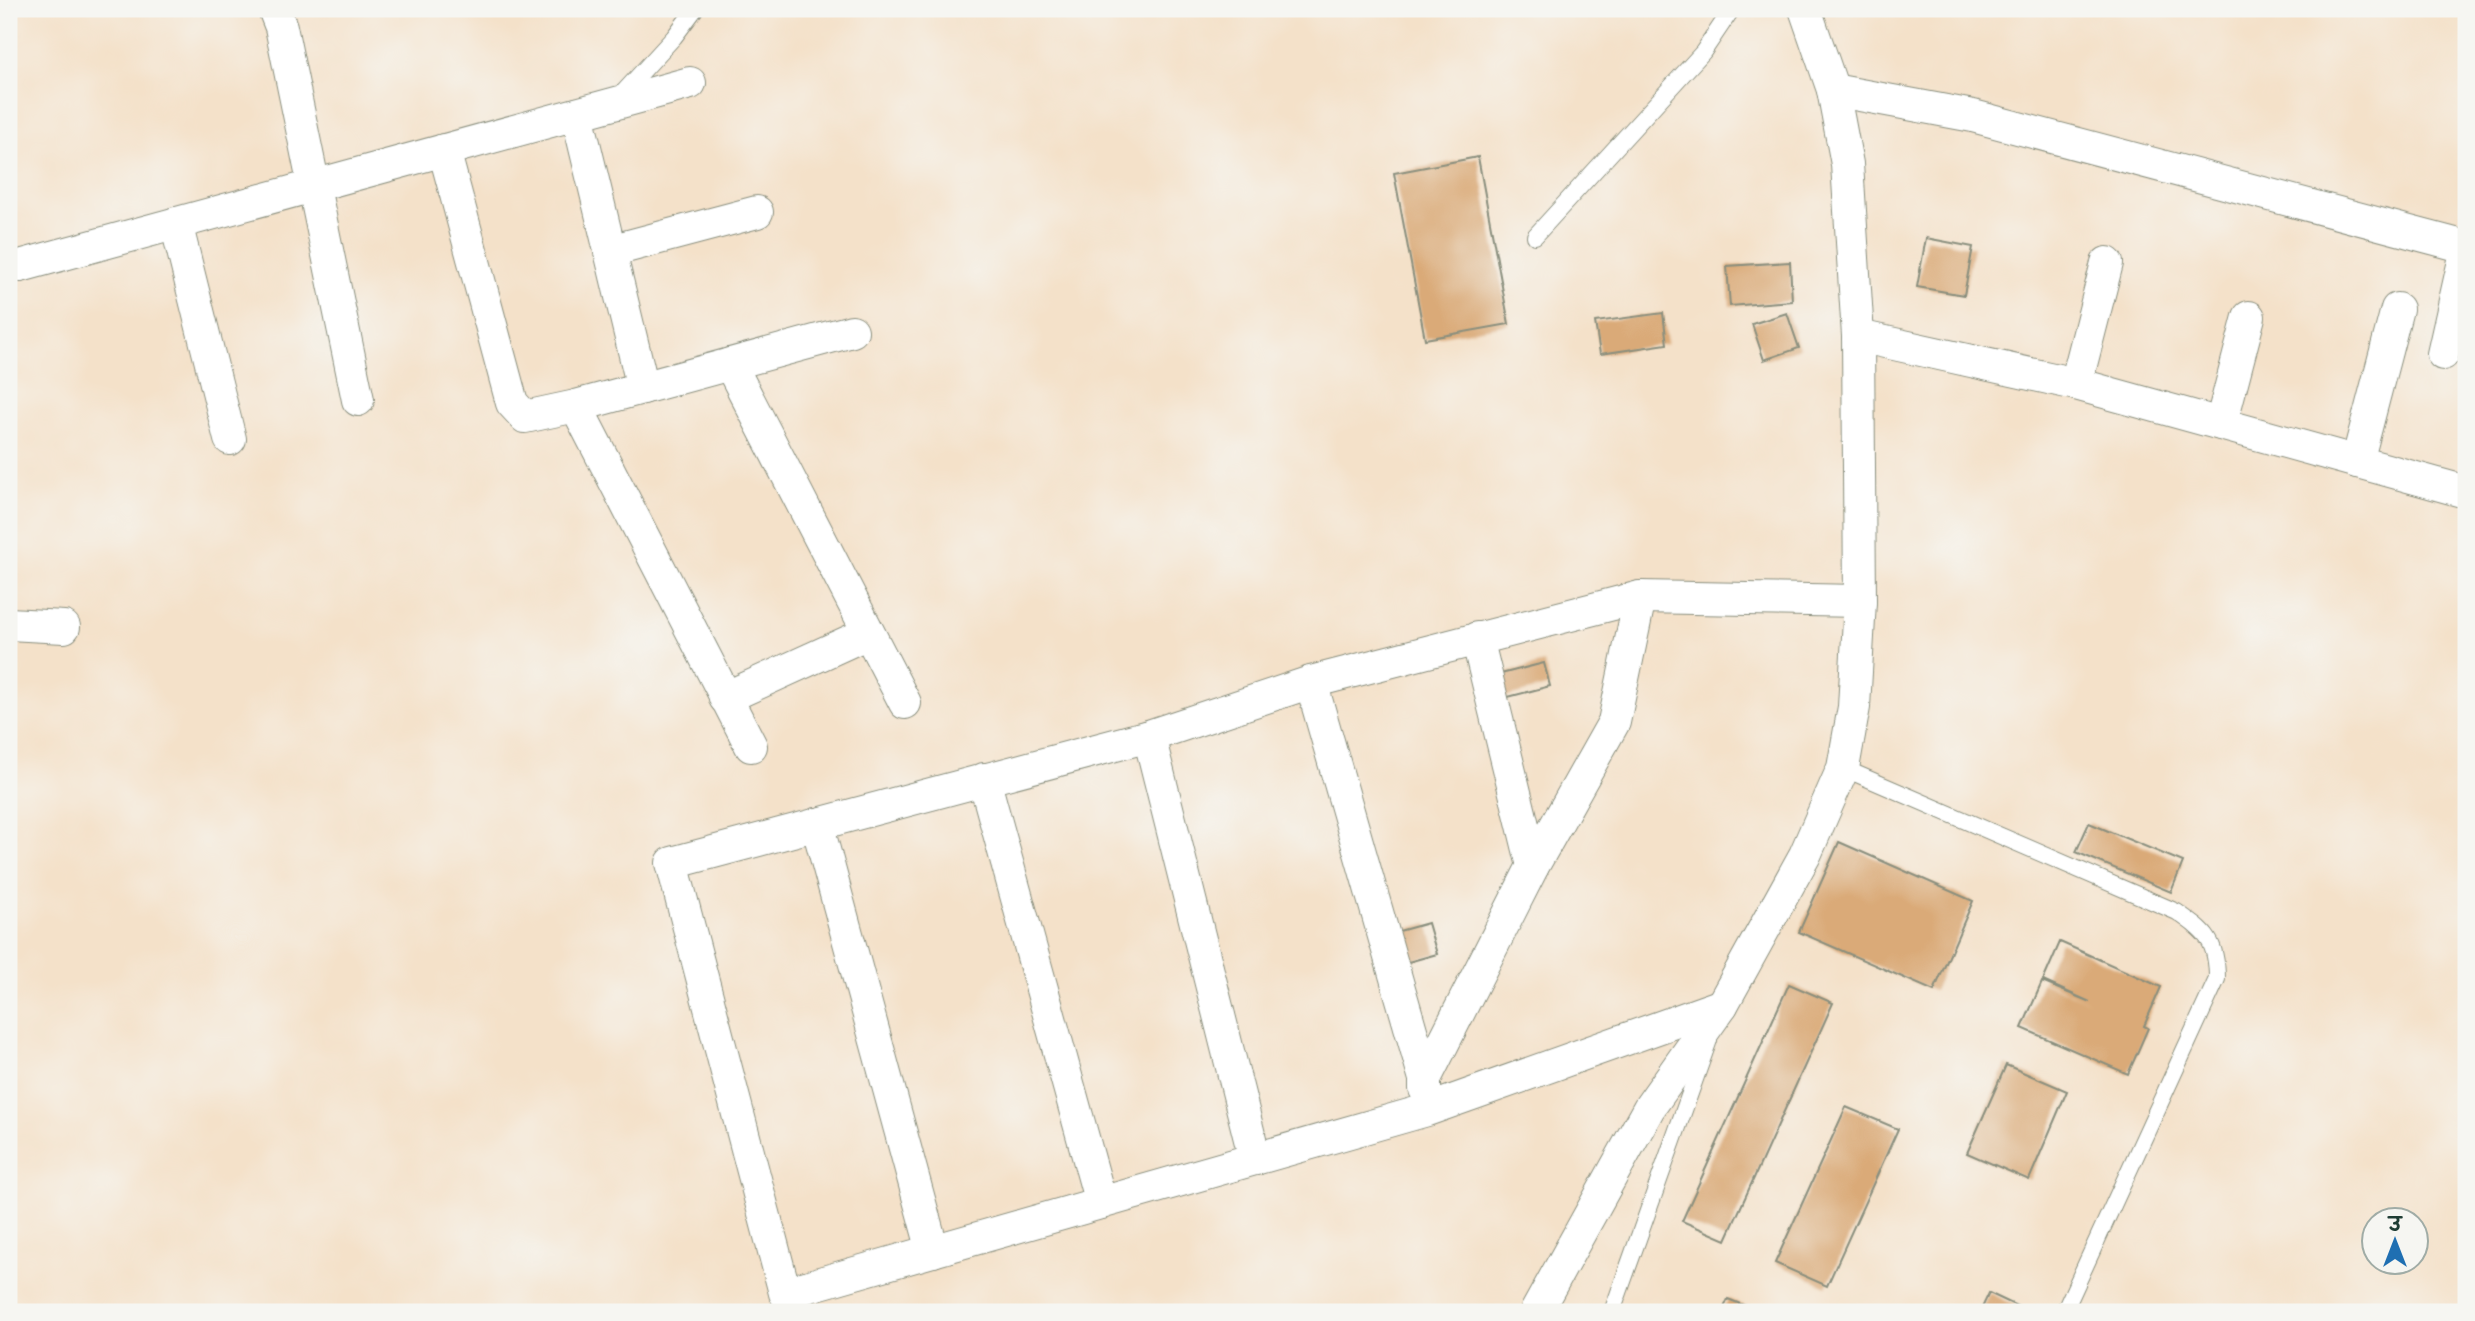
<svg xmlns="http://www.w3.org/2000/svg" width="2475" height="1321" font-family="Caveat,'Playpen Sans Deva',sans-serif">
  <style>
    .building { fill: #daaa78 }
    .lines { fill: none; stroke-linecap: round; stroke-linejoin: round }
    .lane-casing { stroke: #8a8f7e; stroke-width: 18 }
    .street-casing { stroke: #8a8f7e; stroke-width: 34 }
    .lane { stroke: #fff; stroke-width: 16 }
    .street { stroke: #fff; stroke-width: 32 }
  </style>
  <rect width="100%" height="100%" fill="#f6f6f2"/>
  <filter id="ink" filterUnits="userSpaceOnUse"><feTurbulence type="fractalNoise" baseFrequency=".0143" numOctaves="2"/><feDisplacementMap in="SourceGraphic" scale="14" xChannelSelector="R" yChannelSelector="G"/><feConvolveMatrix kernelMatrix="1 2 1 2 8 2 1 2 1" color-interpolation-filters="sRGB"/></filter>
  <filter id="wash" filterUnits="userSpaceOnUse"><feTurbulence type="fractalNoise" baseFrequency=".00686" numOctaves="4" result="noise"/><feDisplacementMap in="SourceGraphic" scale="28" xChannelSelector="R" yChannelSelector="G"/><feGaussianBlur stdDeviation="1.57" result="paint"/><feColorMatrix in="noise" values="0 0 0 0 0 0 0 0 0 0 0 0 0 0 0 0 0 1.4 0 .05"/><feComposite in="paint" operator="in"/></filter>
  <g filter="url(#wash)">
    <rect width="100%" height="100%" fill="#f4e1c9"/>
    <g id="blocks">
      <g class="building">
        <polygon points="1478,157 1509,324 1425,339 1394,173"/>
        <polygon points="1926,238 1973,247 1964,295 1917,287"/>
        <polygon points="1790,262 1792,301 1730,306 1727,266"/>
        <polygon points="1663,313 1667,344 1600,354 1595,322"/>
        <polygon points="1787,313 1799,348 1764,360 1752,324"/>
        <polygon points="1544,663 1550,686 1504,698 1497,675"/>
        <polygon points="2089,823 2183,862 2171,892 2076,852"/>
        <polygon points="1839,842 1973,901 1934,991 1799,932"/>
        <polygon points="1428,923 1437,954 1401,964 1392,933"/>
        <polygon points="2060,942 2161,987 2144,1026 2148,1028 2128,1074 2022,1028 2042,982 2090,1002 2043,981"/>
        <polygon points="1789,984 1833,1003 1726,1240 1682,1221"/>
        <polygon points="2006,1065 2067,1091 2029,1180 1967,1153"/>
        <polygon points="1846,1107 1898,1129 1827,1286 1775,1263"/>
        <polygon points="1989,1293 2025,1310 2024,1312 1980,1312"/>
        <polygon points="1728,1299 1760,1312 1722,1312"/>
      </g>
    </g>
  </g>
  <g filter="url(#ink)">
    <use href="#blocks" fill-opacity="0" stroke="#8a8f7e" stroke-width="2"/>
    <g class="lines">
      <defs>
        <g id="lane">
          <polyline points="619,97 674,37 695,9"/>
          <polyline points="1535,236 1703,52 1732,9"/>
          <path d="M1843 768 2177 912C2207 933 2217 941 2217 979L2064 1312"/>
          <polyline points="1612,1312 1709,1040"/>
        </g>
        <g id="street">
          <polyline points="274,9 281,27 358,400"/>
          <polyline points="1833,90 1973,116 2466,247"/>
          <polyline points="577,114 643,388"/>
          <polyline points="444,150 512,403 525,417 576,406 852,331"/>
          <polyline points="176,223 230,439"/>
          <polyline points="610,251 757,212"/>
          <polyline points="20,266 690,83"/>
          <polyline points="1858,336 2076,384 2466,492"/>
          <polyline points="2443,354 2466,252"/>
          <polyline points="730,364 905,703"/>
          <polyline points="2076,384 2107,263"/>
          <polyline points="576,406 751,746"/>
          <polyline points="2221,424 2249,317"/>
          <polyline points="2357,462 2397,309"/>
          <polyline points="9,624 64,627"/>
          <polyline points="1477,638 1533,866"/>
          <polyline points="1311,682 1425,1079 1425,1089"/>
          <polyline points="725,698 868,633"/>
          <polyline points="1149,736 1255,1159"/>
          <polyline points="984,779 1101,1203"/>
          <polyline points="817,824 933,1251"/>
          <polyline points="1722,1005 1427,1110 785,1293 672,863 1149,736 1311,682 1640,597 1860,601"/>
          <polyline points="1425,1079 1533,866 1614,722 1640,597"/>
          <polyline points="1536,1312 1649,1108 1722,1005 1805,855 1843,768 1854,707 1860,601 1858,336 1847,164 1833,90 1805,9"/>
        </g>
      </defs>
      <use href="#lane" class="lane-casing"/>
      <use href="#street" class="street-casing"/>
      <use href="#lane" class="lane"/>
      <use href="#street" class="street"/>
    </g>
  </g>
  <rect width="2475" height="1321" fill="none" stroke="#f6f6f2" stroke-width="35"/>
  <g transform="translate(2395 1241)"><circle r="33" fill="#f6f6f2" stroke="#a0aca6" stroke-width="2"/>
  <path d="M0-5L12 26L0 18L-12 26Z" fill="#1f6fb2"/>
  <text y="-10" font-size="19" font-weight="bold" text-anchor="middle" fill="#1f3d34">उ</text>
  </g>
</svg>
